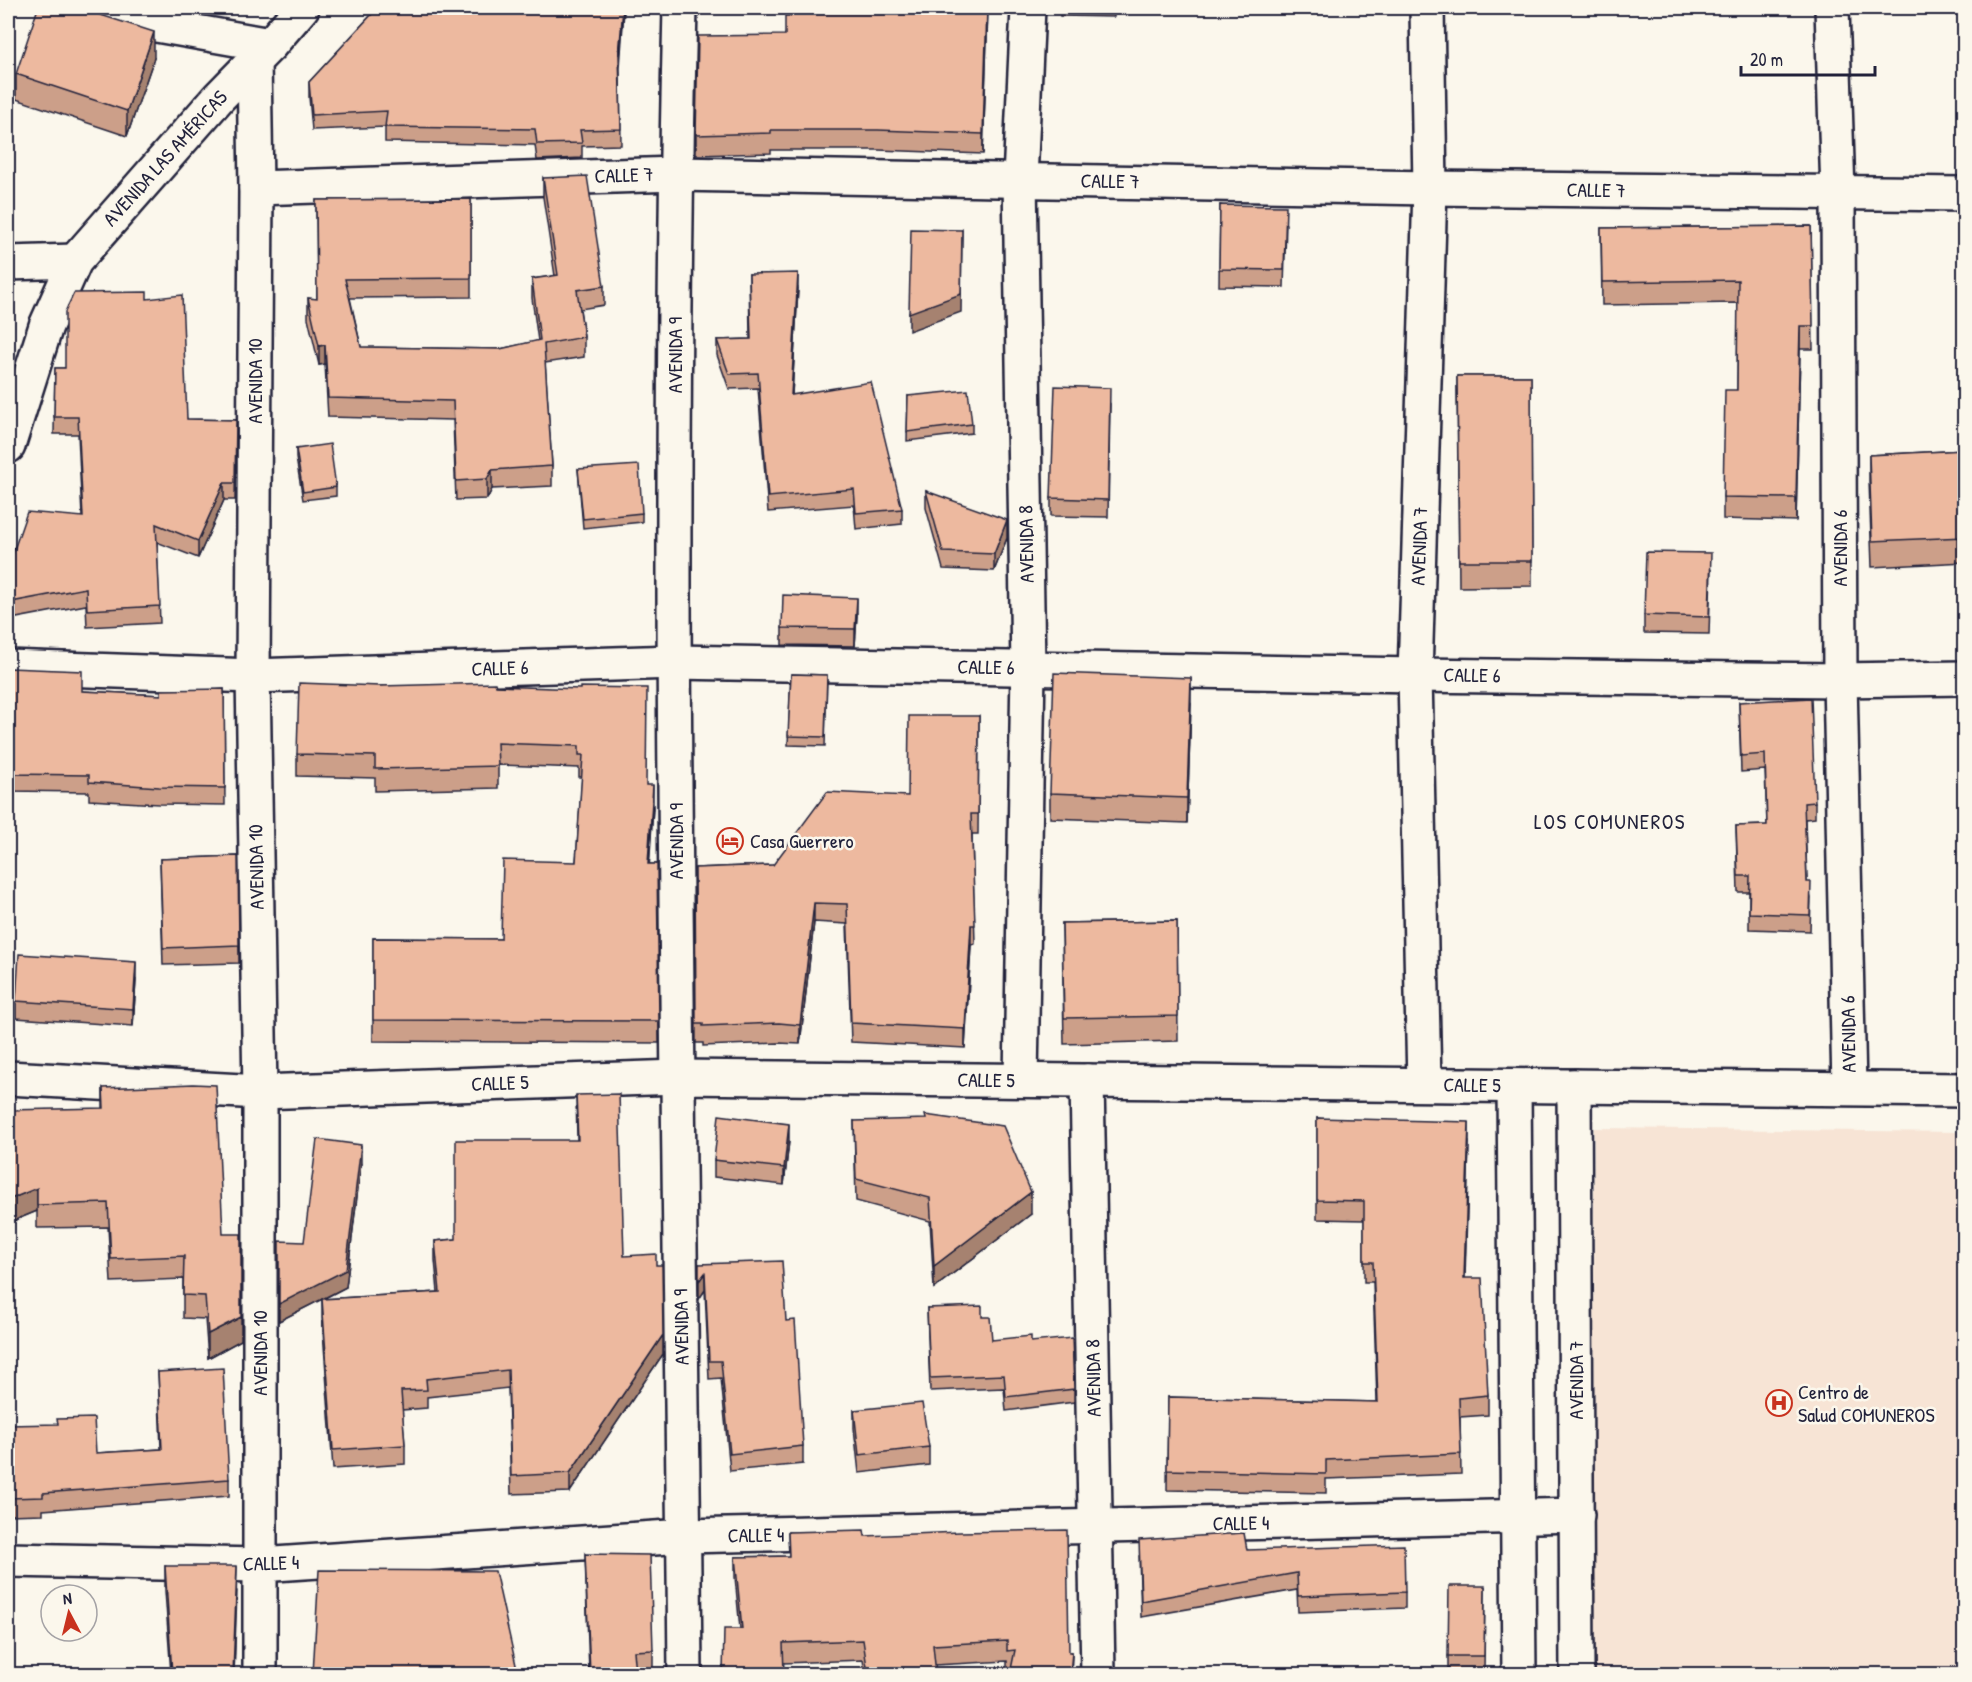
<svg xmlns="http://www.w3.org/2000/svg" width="1972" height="1682" font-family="'Patrick Hand',sans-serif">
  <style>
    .built { fill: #f7e4d5 }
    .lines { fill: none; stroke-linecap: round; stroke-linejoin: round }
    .minor-casing { stroke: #22223b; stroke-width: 38 }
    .minor { stroke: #fbf7ec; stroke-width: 33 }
    .wall { fill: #cc9f89; stroke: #22223b; stroke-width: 1.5 }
    .shaded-wall { fill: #a6826f; stroke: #22223b; stroke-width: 1.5 }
    .building { fill: #edb99f; stroke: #22223b; stroke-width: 1.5 }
    .labels { text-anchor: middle; stroke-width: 5; stroke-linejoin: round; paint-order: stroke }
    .street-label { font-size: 20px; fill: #22223b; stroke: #fbf7ec }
    .poi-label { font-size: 20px; fill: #22223b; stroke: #fbf7ec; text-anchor: start }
    .neighbourhood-label { font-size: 21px; letter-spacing: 1.5px; fill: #22223b; stroke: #fbf7ec }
  </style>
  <rect width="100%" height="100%" fill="#fbf7ec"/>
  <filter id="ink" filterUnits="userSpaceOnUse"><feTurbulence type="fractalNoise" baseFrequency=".0167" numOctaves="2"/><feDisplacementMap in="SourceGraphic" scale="12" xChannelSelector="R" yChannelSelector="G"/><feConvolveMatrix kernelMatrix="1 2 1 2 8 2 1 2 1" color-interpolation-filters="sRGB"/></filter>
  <g filter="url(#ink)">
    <polygon class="built" points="1594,1128 1964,1132 1964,1674 1595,1674"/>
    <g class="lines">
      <defs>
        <g id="minor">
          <polyline points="60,8 270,45"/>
          <path d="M680 8C666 563 680 1119 685 1674"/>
          <polyline points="1832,8 1838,193 1840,680 1849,1088"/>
          <polyline points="254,60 256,188 253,676 260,1092 260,1674"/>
          <polyline points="256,188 676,174 1430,188 1964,194"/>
          <polyline points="8,263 75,261"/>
          <polyline points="8,446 46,326 75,261 219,97 270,45 302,8"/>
          <polyline points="8,667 253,676 674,662 1415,675 1840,680 1964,678"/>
          <polyline points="8,1078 260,1092 678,1077 1964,1090"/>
          <polyline points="1021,1080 1028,668 1020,179 1028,8"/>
          <polyline points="1087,1081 1098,1674"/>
          <polyline points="1424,1084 1415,675 1430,188 1427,8"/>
          <polyline points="1574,1086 1577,1674"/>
          <polyline points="1514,1087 1519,1674"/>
          <polyline points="8,1560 260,1565 684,1536 1577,1515"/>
        </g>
      </defs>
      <use href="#minor" class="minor-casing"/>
      <use href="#minor" class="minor"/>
    </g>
    <g class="wall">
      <polygon points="375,8 639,8 639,10 624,10 620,68 621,145 582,146 582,158 537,160 535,145 385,142 385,127 312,130 309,97 309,82 372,14"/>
      <polygon points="988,8 983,154 878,150 771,150 771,153 696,155 696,135 785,35 790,16"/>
      <polygon points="1060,8 1114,8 1114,17 1060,16"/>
      <polygon points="154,58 127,136 16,99 16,74"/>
      <polygon points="543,178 604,286 604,305 580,309 584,337 584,357 545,363 552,466 552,486 492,489 487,499 456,500 453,420 328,417 325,364 319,365 308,318 308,298 317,299 316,200 471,199 471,297 350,298 361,347 500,349 538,341 532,298 532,279 555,276 543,197"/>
      <polygon points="1220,205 1286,224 1284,287 1219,286"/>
      <polygon points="1811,226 1813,349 1800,349 1796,521 1723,519 1723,497 1737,390 1738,303 1602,305 1601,228"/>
      <polygon points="749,274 798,288 792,395 902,509 902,524 856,529 854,505 768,512 758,388 729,389 717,355 717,340 750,339"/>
      <polygon points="147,299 187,419 236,420 235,500 224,500 198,558 157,542 160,623 87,627 86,605 11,619 8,597 8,567 82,517 78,434 54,434 55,368 65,368"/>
      <polygon points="1457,376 1531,376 1532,586 1459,587"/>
      <polygon points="908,396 972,424 972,433 907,441"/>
      <polygon points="1110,405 1108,517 1051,516 1051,498"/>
      <polygon points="296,449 336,487 336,496 303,500 296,458"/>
      <polygon points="1965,450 1965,562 1872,567 1869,481 1869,455"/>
      <polygon points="578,469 642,513 642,522 583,528"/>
      <polygon points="926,491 1007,538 994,571 943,569 926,508"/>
      <polygon points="1711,570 1709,634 1644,633 1644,615"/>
      <polygon points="857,615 855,646 782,645 782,628"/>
      <polygon points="791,674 827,675 825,746 788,745"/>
      <polygon points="380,686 496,686 646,785 653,807 649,864 657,864 659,1043 373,1041 373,938 501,939 576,862 582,777 579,777 579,768 498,765 498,788 375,791 375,778 297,776 297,754"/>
      <polygon points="224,689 225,805 159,804 89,800 89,792 8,791 8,757 82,691 161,695"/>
      <polygon points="1739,702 1815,802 1815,818 1805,819 1807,882 1811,898 1810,931 1749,929 1749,892 1738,892 1736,826 1767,825 1765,770 1741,772"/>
      <polygon points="1191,703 1187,823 1050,818 1050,793"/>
      <polygon points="979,716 978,834 972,834 975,944 971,945 965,1048 851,1042 847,924 814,922 800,1044 779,1043 703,1046 703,1043 696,1043 695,868 773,865 908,796"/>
      <polygon points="238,856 239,963 163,965 160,859"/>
      <polygon points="1177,921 1178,1041 1064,1044 1062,923"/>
      <polygon points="136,980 133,1026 16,1018 16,1001"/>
      <polygon points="103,1088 223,1234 241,1340 208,1358 205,1319 183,1318 183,1279 111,1282 108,1227 37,1228 37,1211 8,1223 103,1108"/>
      <polygon points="576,1095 624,1256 663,1354 570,1492 511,1494 508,1388 427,1397 427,1408 402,1410 405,1445 405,1464 333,1469 322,1318 322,1299 279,1321 304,1242 361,1163 346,1287 323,1299 438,1292 435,1260 435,1241 456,1239 577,1140"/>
      <polygon points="1317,1118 1469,1142 1465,1278 1488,1395 1488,1415 1460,1417 1461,1474 1326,1479 1326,1493 1167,1490 1168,1397 1377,1402 1373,1282 1364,1282 1364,1220 1317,1219"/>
      <polygon points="854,1121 1031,1214 934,1288 930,1221 856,1201"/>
      <polygon points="789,1141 784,1185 714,1177 714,1160"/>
      <polygon points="699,1264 786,1321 803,1446 803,1464 730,1471 721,1378 709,1379 705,1290 699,1299"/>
      <polygon points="927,1308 982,1317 992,1340 1031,1342 1074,1389 1074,1402 1006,1411 1004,1388 930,1391"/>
      <polygon points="158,1372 229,1479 229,1496 43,1510 43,1514 8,1515 8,1425 96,1453 161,1449"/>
      <polygon points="854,1410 929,1447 929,1465 859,1473 854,1428"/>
      <polygon points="788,1532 865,1536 1069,1652 1072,1652 1071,1674 1010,1674 1011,1671 1007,1671 1007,1661 935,1665 936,1674 865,1674 863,1660 783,1663 740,1629 735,1577 735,1557 789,1556"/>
      <polygon points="1247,1550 1405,1592 1405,1608 1298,1612 1297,1590 1141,1617 1139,1556"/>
      <polygon points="585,1554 653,1650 653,1670 636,1671 636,1674 589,1674"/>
      <polygon points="165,1566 237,1591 234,1674 171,1674 165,1591"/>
      <polygon points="1485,1586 1484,1674 1448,1673 1448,1656"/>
    </g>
    <g class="shaded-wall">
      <polygon points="623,8 624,8 619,71 619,55"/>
      <polygon points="987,8 988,8 983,154 983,134"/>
      <polygon points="154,32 154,58 127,136 127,111"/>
      <polygon points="962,230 961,312 909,331 909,313"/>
      <polygon points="798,273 798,288 791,411 791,395"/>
      <polygon points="1800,326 1800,349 1796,521 1796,498"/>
      <polygon points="325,345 325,364 319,365 319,346"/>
      <polygon points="492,470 492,489 487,499 487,479"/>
      <polygon points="224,483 224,500 198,558 198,541"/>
      <polygon points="1007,520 1007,538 994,571 994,554"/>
      <polygon points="857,598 857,615 855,646 855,629"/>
      <polygon points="1191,678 1191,703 1187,823 1187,798"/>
      <polygon points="653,785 653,807 648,886 648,864"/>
      <polygon points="814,903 814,922 800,1044 800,1025"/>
      <polygon points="971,925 971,945 965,1048 965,1029"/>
      <polygon points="136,962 136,980 133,1026 133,1009"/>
      <polygon points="1469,1122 1469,1142 1464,1297 1464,1278"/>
      <polygon points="789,1124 789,1141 784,1185 784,1168"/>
      <polygon points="361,1145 361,1163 346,1287 279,1321 279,1304"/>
      <polygon points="37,1188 37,1211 8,1223 8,1200"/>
      <polygon points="1031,1192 1031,1214 934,1288 934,1266"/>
      <polygon points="705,1273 705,1290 699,1299 699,1281"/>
      <polygon points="241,1317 241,1340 208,1358 208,1334"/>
      <polygon points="663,1335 663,1354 570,1492 570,1473"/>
      <polygon points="237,1566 234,1674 233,1674"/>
      <polygon points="1072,1652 1071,1674 1070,1674"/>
    </g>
    <g class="building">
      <polygon points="38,8 79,8 154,32 127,111 16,74"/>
      <polygon points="375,8 623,8 619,55 621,129 580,130 582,143 537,144 535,129 385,127 387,111 312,115 309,82 372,14"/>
      <polygon points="790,8 987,8 983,134 878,130 771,130 771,133 696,135 698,36 785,35 785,16 790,16"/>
      <polygon points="587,176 604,286 577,290 584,337 544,344 552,466 492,470 487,479 456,481 453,401 328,398 325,345 319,346 308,298 317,299 316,200 471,199 471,278 345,279 361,347 500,349 540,340 532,279 558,275 543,178"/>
      <polygon points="1220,205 1286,206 1284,270 1219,269"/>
      <polygon points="1811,226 1813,326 1800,326 1796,498 1723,497 1725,390 1737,390 1738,280 1602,282 1601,228"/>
      <polygon points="911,229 962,230 961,294 909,313"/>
      <polygon points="798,273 791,395 871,382 902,509 856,513 854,489 768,497 758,373 729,374 717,340 751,339 749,274"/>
      <polygon points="147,292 147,299 182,295 187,419 236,420 235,483 224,483 198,541 156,524 160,606 87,610 86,588 11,602 8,580 8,567 27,512 83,517 78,417 54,417 55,368 65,368 65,312 74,293"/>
      <polygon points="1457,376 1531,376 1532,561 1459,561"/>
      <polygon points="1055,386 1110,388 1108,500 1051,498"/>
      <polygon points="968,390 972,424 907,432 908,396"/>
      <polygon points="330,444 336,487 303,492 296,449"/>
      <polygon points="1965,450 1965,537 1872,541 1869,455"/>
      <polygon points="639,465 642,513 583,519 578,469"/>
      <polygon points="926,491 1007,520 994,554 943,552"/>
      <polygon points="1646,552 1711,553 1709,617 1644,615"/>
      <polygon points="783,595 857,598 855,629 782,628"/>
      <polygon points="9,668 82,671 82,691 161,695 161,690 224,689 225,788 159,787 89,782 89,775 8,774"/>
      <polygon points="1054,673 1191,678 1187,798 1050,793"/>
      <polygon points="791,674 827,675 825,737 788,736"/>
      <polygon points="299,683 380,686 495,683 496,686 580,689 580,687 647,688 646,785 653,785 648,864 657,864 659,1021 373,1020 373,938 501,939 503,860 576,862 583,755 579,755 579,746 497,743 498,766 375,769 375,756 297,754"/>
      <polygon points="1811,698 1815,802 1804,803 1807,882 1811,882 1810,915 1749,913 1750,876 1738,876 1736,826 1767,825 1765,754 1741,756 1739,702"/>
      <polygon points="909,716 979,716 978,814 971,814 975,925 971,925 965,1029 851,1023 847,904 814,903 800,1025 779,1023 703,1026 703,1024 696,1024 695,868 773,865 827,792 908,796"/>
      <polygon points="238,856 239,945 163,948 160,859"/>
      <polygon points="1177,921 1178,1016 1064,1018 1062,923"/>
      <polygon points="19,954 136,962 133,1009 16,1001"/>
      <polygon points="193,1084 216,1085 223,1234 241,1234 241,1317 208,1334 205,1296 183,1295 184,1256 111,1259 108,1203 37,1205 37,1188 8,1200 8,1110 104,1108 103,1088"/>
      <polygon points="619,1094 624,1256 656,1254 656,1265 662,1265 663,1335 570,1473 511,1476 508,1370 426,1379 427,1390 401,1391 405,1445 333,1450 322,1299 440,1292 435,1241 456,1239 456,1140 578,1140 576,1095"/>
      <polygon points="719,1115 789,1124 784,1168 714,1160"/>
      <polygon points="925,1115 1003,1126 1031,1192 934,1266 930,1198 856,1179 854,1121 926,1119"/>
      <polygon points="1317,1118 1469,1122 1464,1278 1482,1278 1488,1395 1459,1398 1461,1454 1326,1460 1326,1474 1167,1470 1168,1397 1378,1402 1373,1262 1364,1262 1364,1201 1317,1200"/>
      <polygon points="317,1139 361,1145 346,1270 279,1304 279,1241 304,1242"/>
      <polygon points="782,1261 786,1321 795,1320 803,1446 730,1454 721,1361 709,1361 705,1273 699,1281 699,1264"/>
      <polygon points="982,1306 982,1317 990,1317 992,1340 1031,1336 1031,1342 1072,1338 1074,1389 1006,1397 1004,1375 930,1378 927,1308"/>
      <polygon points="223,1368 229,1479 43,1493 43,1497 8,1498 8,1425 58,1424 57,1419 94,1418 96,1453 162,1449 158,1372"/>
      <polygon points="922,1403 929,1447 859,1455 854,1410"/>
      <polygon points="864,1530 865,1536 960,1532 1067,1530 1069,1652 1072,1652 1070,1674 1010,1674 1015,1650 1007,1651 1007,1641 933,1645 936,1674 868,1674 863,1640 783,1643 784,1674 723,1674 724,1629 742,1629 735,1557 789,1556 788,1532"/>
      <polygon points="1244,1533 1247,1550 1404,1545 1405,1592 1298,1596 1297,1573 1141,1601 1139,1540"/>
      <polygon points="585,1554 650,1555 653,1650 634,1651 636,1674 590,1674"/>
      <polygon points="165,1566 237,1566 233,1674 172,1674"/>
      <polygon points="319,1570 495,1571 518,1674 313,1674"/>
      <polygon points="1449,1586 1485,1586 1484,1656 1448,1656"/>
    </g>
  </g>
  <defs>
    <symbol id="hotel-ring" viewBox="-11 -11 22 22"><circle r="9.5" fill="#fbf7ec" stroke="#c8321e" stroke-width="1.5"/><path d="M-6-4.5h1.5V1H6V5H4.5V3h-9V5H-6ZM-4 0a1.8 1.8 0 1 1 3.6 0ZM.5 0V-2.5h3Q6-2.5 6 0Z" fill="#c8321e"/></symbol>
    <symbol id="hospital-ring" viewBox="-11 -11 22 22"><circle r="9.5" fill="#fbf7ec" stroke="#c8321e" stroke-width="1.5"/><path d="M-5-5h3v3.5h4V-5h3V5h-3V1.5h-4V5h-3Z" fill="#c8321e"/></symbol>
  </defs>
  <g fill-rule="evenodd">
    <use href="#hotel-ring" x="715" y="826" width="30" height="30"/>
    <use href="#hospital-ring" x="1764" y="1388" width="30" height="30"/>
  </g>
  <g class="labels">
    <g class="street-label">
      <text transform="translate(165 158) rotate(-48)" y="7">AVENIDA LAS AMÉRICAS</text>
      <text transform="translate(624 175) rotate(-2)" y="7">CALLE 7</text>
      <text transform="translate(1110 181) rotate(1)" y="7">CALLE 7</text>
      <text transform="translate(1596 190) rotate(1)" y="7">CALLE 7</text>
      <text transform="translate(675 355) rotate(-90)" y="7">AVENIDA 9</text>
      <text transform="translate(255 381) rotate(-90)" y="7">AVENIDA 10</text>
      <text transform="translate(1026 544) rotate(-91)" y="7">AVENIDA 8</text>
      <text transform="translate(1419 546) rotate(-88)" y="7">AVENIDA 7</text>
      <text transform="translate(1840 548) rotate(-90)" y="7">AVENIDA 6</text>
      <text transform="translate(986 667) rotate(1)" y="7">CALLE 6</text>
      <text transform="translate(500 668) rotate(-2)" y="7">CALLE 6</text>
      <text transform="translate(1472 675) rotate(1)" y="7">CALLE 6</text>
      <text transform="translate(676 841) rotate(-90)" y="7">AVENIDA 9</text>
      <text transform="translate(256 867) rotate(-91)" y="7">AVENIDA 10</text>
      <text transform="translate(1848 1034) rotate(-91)" y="7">AVENIDA 6</text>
      <text transform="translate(986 1080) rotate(1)" y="7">CALLE 5</text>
      <text transform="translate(500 1083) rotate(-2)" y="7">CALLE 5</text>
      <text transform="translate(1472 1085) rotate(1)" y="7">CALLE 5</text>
      <text transform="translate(681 1327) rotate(-91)" y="7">AVENIDA 9</text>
      <text transform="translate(260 1353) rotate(-90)" y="7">AVENIDA 10</text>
      <text transform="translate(1093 1378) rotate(-91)" y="7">AVENIDA 8</text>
      <text transform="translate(1576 1380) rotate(-90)" y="7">AVENIDA 7</text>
      <text transform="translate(1241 1523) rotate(-1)" y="7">CALLE 4</text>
      <text transform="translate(756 1535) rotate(-1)" y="7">CALLE 4</text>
      <text transform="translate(271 1563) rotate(-2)" y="7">CALLE 4</text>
    </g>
    <g class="poi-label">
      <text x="750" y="848">Casa Guerrero</text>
      <text x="1798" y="1399">Centro de<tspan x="1798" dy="23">Salud COMUNEROS</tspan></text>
    </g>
    <g class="neighbourhood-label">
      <text x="1610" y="829">LOS COMUNEROS</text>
    </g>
  </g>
  <rect width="1972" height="1682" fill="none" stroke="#fbf7ec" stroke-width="30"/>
  <rect x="15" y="15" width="1942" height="1652" fill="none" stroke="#22223b" stroke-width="2" filter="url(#ink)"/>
  <g transform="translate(69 1613) rotate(353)"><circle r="28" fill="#fbf7ec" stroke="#a4a2a5" stroke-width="1.5"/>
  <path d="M0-4.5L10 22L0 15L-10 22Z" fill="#c8321e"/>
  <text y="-9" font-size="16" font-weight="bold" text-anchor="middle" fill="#22223b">N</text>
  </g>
  <path d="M1741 66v9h134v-9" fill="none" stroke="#22223b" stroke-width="3"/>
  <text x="1750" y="66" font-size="18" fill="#22223b" stroke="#fbf7ec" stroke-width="4.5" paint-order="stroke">20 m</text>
</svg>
